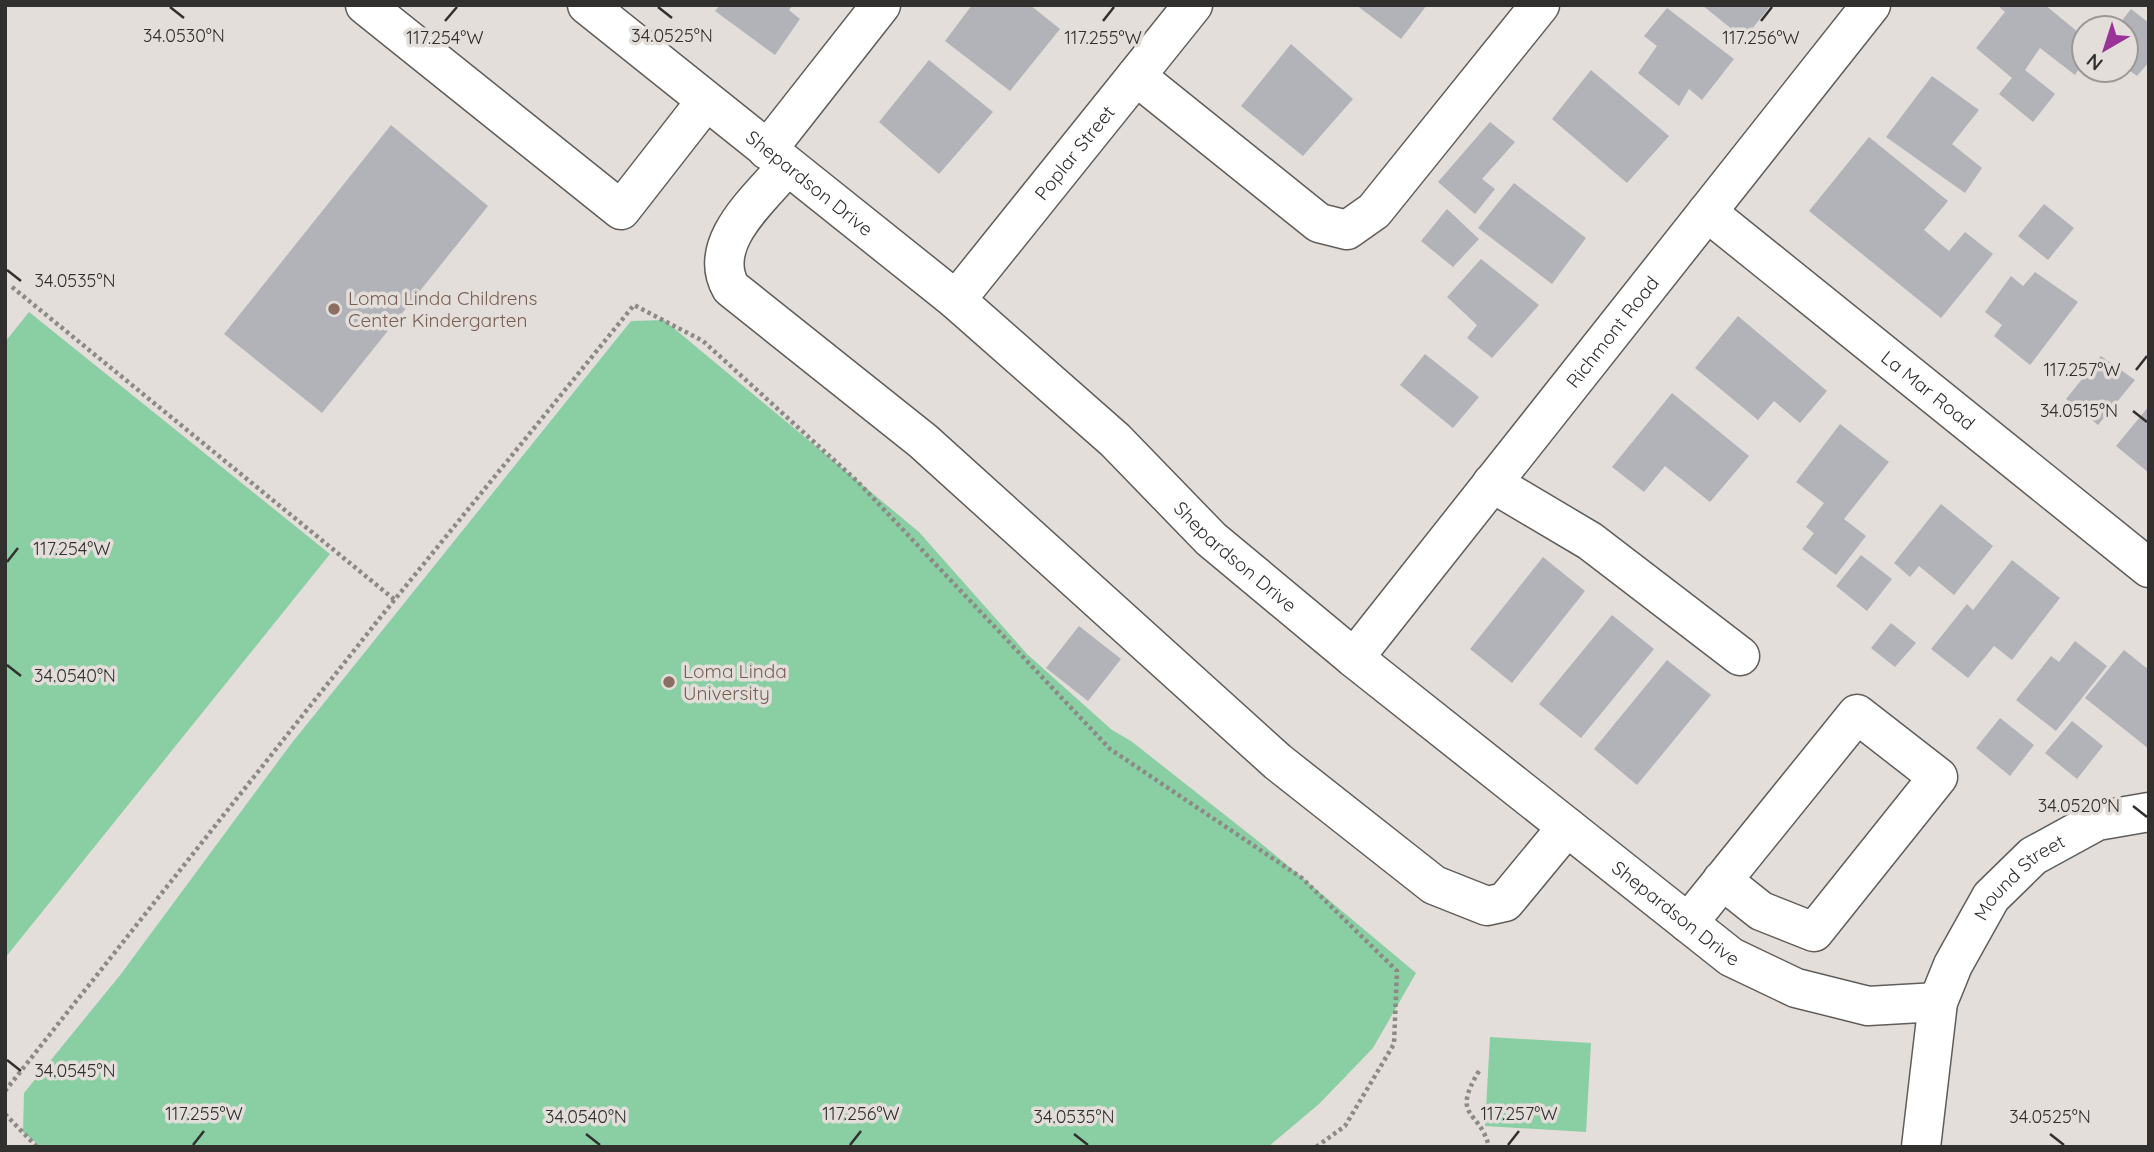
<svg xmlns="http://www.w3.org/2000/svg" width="2154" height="1152" font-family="Quicksand,sans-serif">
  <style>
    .green { fill: #8acea3 }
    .building { fill: #b2b3b8 }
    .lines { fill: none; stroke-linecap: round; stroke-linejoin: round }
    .minor-casing { stroke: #615d5a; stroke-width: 41 }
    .path { stroke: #8d8987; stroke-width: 4.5; stroke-dasharray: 3.5 3.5; stroke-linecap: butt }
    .minor { stroke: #fff; stroke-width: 38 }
    .ticks { fill: none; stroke: #32302f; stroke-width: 2.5 }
    .education-dot { fill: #8d6e63; stroke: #e3deda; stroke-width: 2.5 }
    .labels { text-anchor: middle; stroke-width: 7; stroke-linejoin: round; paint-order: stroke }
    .street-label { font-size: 19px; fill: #32302f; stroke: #e3deda }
    .education-label { font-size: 19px; fill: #785e54; stroke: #e3deda; text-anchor: start }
    .ticks-label { font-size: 18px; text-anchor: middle; fill: #32302f; stroke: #e3deda; stroke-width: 7; stroke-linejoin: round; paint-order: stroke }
  </style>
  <rect width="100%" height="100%" fill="#e3deda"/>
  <g class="green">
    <polygon points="29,312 330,554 5,958 5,342"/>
    <polygon points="664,320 919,532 1027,654 1112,730 1131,741 1263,845 1416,973 1373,1048 1319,1104 1268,1147 41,1147 23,1132 24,1093 121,974 291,744 631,321"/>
    <polygon points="1490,1037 1591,1043 1586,1132 1485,1126"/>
  </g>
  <g class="building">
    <polygon points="720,5 793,5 789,10 800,19 775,55 715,11"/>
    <polygon points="972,5 1030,5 1060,29 1010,91 945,41"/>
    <polygon points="1356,5 1427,5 1401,39"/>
    <polygon points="1702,5 1771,5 1744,39"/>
    <polygon points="1997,5 2045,5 2084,37 2084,61 2075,75 2040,48 2025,70 2055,94 2033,122 1999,94 2012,78 1976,48 2005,12"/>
    <polygon points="1667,8 1734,59 1702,100 1689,89 1679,106 1638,73 1657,46 1644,36"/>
    <polygon points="2131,9 2149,23 2149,62 2137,76 2126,68 2126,28 2116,28"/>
    <polygon points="1291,44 1353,99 1303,156 1241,106"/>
    <polygon points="929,60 993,112 939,174 879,122"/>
    <polygon points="1591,70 1669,136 1627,183 1552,119"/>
    <polygon points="1932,76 1979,110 1952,144 1982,168 1965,193 1886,137"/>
    <polygon points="1490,122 1515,142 1482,179 1495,189 1475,214 1438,182"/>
    <polygon points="391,125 488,206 322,413 224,334"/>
    <polygon points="1869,137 1948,201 1924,230 1949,251 1965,232 1993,254 1941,318 1809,211"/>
    <polygon points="1514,183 1586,238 1552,284 1478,228"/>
    <polygon points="2044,204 2074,228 2048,260 2018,236"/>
    <polygon points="1447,209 1479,239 1453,267 1421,241"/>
    <polygon points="1481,259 1539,305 1492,358 1467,338 1477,325 1447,297"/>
    <polygon points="2035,272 2078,302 2030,365 1994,336 2002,325 1985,312 2011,276 2023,286"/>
    <polygon points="1738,316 1827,391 1800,423 1774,401 1758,420 1695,368"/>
    <polygon points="1425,354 1479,397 1453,428 1400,385"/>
    <polygon points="2101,356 2135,380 2098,425 2066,399"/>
    <polygon points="1672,393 1749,456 1710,502 1665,466 1644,492 1612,467"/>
    <polygon points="2149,406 2149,473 2116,446"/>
    <polygon points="1840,424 1889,462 1844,519 1866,536 1836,575 1802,549 1814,533 1806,527 1824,503 1796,482"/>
    <polygon points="1941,504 1993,546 1954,595 1919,566 1910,577 1894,563"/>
    <polygon points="1861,555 1892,579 1867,611 1836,586"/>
    <polygon points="1543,557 1585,591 1512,683 1470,649"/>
    <polygon points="2012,560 2060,598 2012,660 1994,646 1968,678 1931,649 1967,604 1973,610"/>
    <polygon points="1612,615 1654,649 1581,738 1539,704"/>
    <polygon points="1891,623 1916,643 1895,667 1871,648"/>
    <polygon points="1079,626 1121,659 1088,701 1046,668"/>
    <polygon points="2075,641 2107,666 2056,731 2016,700 2051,656 2059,662"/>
    <polygon points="2124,650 2149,670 2149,749 2085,698"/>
    <polygon points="1667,660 1711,695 1637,785 1594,749"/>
    <polygon points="2000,718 2034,745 2010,776 1976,748"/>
    <polygon points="2072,721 2103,746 2077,779 2045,753"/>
  </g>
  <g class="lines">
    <defs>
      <g id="minor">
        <polyline points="365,5 621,210 706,101"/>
        <path id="s1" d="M587 5 956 300 1115 440 1211 539 1354 658 1731 957 1796 988 1868 1006 1938 1002"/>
        <polyline points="1136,76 1319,223 1347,230 1374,211 1540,5"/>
        <polyline points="767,150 881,5"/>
        <path d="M787 166C761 198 705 243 731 288L923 441 1278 762 1434 885 1487 906 1505 902 1567 827"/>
        <path id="s2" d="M1707 212 2149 568"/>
        <path id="s3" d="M956 300 1193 5"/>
        <polyline points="1492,483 1590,541 1740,656"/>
        <path id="s4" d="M1354 658 1871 5"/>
        <polyline points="1688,923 1857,714 1938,777 1814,932 1761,911 1722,880"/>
        <path id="s5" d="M1921 1147 1938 1002 1953 965 1991 897 2033 856 2097 821 2149 812"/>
      </g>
    </defs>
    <use href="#minor" class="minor-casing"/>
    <g class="path">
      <polyline points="12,287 395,600"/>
      <path d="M1479 1071C1450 1119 1480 1109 1489 1147"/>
      <polyline points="5,1091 379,619 634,305 703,341 857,481 1110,749 1302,878 1397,971 1394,1044 1345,1126 1316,1147"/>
      <polyline points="5,1114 37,1147"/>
    </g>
    <use href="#minor" class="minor"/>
  </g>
  <path class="ticks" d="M170 7 184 18M658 7 672 18M445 21 457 7M1103 21 1114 7M1761 21 1772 7M7 270 21 281M2136 370 2147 356M2133 411 2147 422M7 562 18 548M7 665 21 676M2133 806 2147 817M7 1060 21 1071M586 1134 600 1145M1074 1134 1088 1145M2050 1134 2064 1145M193 1145 204 1131M850 1145 861 1131M1508 1145 1519 1131"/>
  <g class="education-dot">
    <circle cx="334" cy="309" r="7"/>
    <circle cx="669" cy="682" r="7"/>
  </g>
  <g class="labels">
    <g class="street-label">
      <text dy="7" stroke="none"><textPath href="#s3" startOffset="189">Poplar Street</textPath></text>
      <text dy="7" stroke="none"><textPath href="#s1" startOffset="285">Shepardson Drive</textPath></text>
      <text dy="7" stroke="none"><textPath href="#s4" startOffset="416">Richmont Road</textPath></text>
      <text dy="7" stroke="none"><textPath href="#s2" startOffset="284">La Mar Road</textPath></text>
      <text dy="7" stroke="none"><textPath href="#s1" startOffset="852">Shepardson Drive</textPath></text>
      <text dy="7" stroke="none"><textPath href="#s5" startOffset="298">Mound Street</textPath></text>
      <text dy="7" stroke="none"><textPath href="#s1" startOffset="1419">Shepardson Drive</textPath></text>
    </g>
    <g class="education-label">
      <text x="348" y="305">Loma Linda Childrens<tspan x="348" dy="22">Center Kindergarten</tspan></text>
      <text x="683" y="678">Loma Linda<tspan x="683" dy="22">University</tspan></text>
    </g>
  </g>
  <g class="ticks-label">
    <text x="184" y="42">34.0530°N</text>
    <text x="672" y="42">34.0525°N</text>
    <text x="445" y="44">117.254°W</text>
    <text x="1103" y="44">117.255°W</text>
    <text x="1761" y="44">117.256°W</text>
    <text x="75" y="287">34.0535°N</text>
    <text x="2082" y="376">117.257°W</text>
    <text x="2079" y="417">34.0515°N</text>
    <text x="72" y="555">117.254°W</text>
    <text x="75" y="682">34.0540°N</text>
    <text x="2079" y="812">34.0520°N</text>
    <text x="75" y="1077">34.0545°N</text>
    <text x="204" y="1120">117.255°W</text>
    <text x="861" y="1120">117.256°W</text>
    <text x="1519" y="1120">117.257°W</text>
    <text x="586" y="1123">34.0540°N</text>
    <text x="1074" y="1123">34.0535°N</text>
    <text x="2050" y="1123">34.0525°N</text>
  </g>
  <rect width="2154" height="1152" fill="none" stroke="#32302f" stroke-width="14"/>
  <g transform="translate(2105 49) rotate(219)"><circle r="33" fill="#e3deda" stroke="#9c9896" stroke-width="2"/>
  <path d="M0-5L12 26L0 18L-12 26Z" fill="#993397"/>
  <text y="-10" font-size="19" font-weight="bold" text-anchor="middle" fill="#32302f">N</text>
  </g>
</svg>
